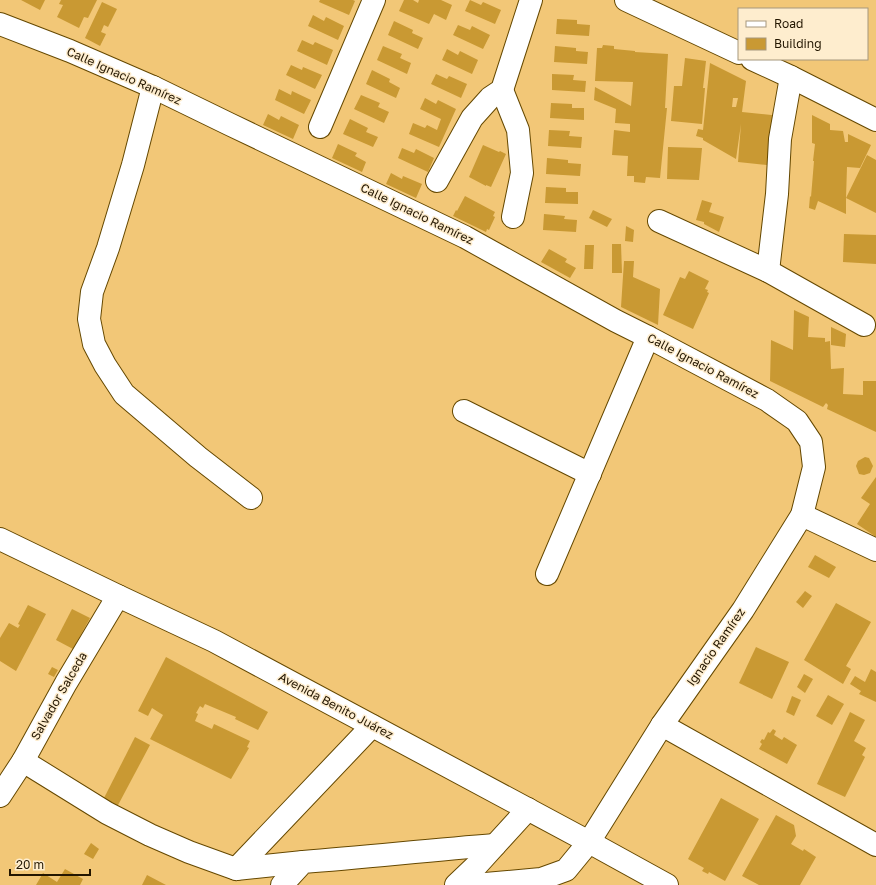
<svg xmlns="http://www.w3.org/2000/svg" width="876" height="885" font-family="'Golos Text',sans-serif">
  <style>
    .building { fill: #c99933; fill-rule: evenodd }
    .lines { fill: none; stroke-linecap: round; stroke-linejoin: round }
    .minor-casing { stroke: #654800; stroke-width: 24 }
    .minor { stroke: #fff; stroke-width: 22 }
    .labels { text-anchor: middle; stroke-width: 3; stroke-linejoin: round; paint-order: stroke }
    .street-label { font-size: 12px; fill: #231600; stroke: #feedce }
  </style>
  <rect width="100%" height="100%" fill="#f2c777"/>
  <g class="building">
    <polygon points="21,0 45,0 40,10"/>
    <polygon points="61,0 97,0 88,18 84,17 79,28 57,17 63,5 59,4"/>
    <polygon points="320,0 353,0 355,1 349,15 319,2"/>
    <polygon points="404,0 413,0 418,3 419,0 441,0 452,5 446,20 434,14 429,24 399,11"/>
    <polygon points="470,0 481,5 483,2 501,10 495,24 465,11"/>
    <polygon points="102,2 117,9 108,27 104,25 101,32 106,34 100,46 85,38"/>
    <polygon points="313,15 324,21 326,17 344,26 338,40 308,26"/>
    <polygon points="557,19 577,20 577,24 590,25 589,36 556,34"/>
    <polygon points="394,21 413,30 412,33 423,38 418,49 388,35"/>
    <polygon points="458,25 470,30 472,26 490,35 483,49 453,35"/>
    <polygon points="302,40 313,45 315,42 333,50 327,65 297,51"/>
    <polygon points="603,45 614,46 614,49 635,51 635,52 668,54 665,108 667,108 660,178 646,177 645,183 634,182 634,176 627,176 628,156 612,155 614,130 630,132 630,124 615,123 616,109 594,100 595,87 631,106 633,82 595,81 597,48 602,48"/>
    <polygon points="383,46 402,54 400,58 411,63 407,74 377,60"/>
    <polygon points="555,46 576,48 576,51 588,52 587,64 554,62"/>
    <polygon points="447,49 458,55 460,51 478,60 472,74 442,60"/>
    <polygon points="685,58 706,61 703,88 705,88 702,124 671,121 674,86 682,86"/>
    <path d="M710 63 746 81 742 112 781 116 777 166 738 162 741 124 736 159 703 140V138L696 136 698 129 703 130ZM733 98H738L736 107H732Z"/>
    <polygon points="291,65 302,70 303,67 322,75 315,89 286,75"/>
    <polygon points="372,70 390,79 389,82 400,88 396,98 366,84"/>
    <polygon points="436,74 447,79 449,76 467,84 461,98 431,84"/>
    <polygon points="552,74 574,75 573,80 586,81 585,92 552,90"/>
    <polygon points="279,89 291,95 292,91 311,100 304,114 275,100"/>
    <polygon points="361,95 380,103 378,107 389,112 384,123 354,109"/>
    <polygon points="425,98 436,104 438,100 456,109 439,147 409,134 413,123 425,128 427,125 437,130 441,119 420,109"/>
    <polygon points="551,103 572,104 572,108 584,108 584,120 550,118"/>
    <polygon points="268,114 279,120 281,116 299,125 293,139 263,125"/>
    <polygon points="812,115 830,124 830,130 843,131 845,142 848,142 848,134 871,145 860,168 847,167 846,198 867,155 876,160 876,213 846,198 846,214 818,201 815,210 809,208 810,196 811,197 814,161 813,161 815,144 812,143"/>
    <polygon points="350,119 368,128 366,132 378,137 373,147 343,134"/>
    <polygon points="549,130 570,131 569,136 582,137 581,148 548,146"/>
    <polygon points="338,144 357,153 355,156 366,162 362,172 332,158"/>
    <polygon points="483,145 499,152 500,151 506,154 491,187 486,185 486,186 469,177"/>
    <polygon points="668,147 702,148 699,180 667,179"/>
    <polygon points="402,148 414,153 416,149 434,158 428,172 398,158"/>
    <polygon points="547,158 568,160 568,163 581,164 580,176 546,174"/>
    <polygon points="391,173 402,179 403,176 422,184 416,198 386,184"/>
    <polygon points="546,187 566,188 566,192 578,192 578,204 545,203"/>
    <polygon points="465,196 495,212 493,216 495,217 489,230 487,229 486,232 453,216 456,210 457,211"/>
    <polygon points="702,200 712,203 709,212 724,217 719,232 704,224 704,222 696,220"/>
    <polygon points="593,210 612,219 607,227 589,218"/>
    <polygon points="544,214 565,216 564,219 577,220 576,232 543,230"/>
    <polygon points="626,226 634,230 633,242 625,241"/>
    <polygon points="844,234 876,235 876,264 843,262"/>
    <polygon points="612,244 621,244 622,273 612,273"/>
    <polygon points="585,245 594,245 593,269 584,269"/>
    <polygon points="549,249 567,259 565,262 576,268 570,278 541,262"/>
    <polygon points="624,261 634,261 633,277 660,289 658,325 621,307"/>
    <polygon points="689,271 709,281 705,289 708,290 707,292 709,293 693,329 663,315 680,277 685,279"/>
    <polygon points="794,310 809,317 808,337 825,338 825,342 830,341 831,369 844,368 843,394 863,395 863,381 876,381 876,432 827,409 828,405 826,403 823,407 770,381 771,340 793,350"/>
    <polygon points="831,327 846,334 845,347 831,345"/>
    <polygon points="865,457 869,458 873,466 870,473 864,475 859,474 856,466 858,461"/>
    <polygon points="876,477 876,537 857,524 870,504 861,498"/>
    <polygon points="815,555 836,567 829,578 808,567"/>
    <polygon points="805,591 812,596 803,608 796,602"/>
    <polygon points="836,603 871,622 846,666 851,669 843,684 804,660"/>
    <polygon points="28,605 46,614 16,671 0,661 0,638 9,623 18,628 20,625 18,624"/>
    <polygon points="72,609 90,618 73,649 56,640"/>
    <polygon points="756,647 789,662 772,699 739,683"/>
    <polygon points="166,657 268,712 258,730 235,719 236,717 205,704 203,708 200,706 196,713 198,714 195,721 212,729 214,724 250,741 247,747 249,748 231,779 150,739 163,715 152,708 148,716 138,711"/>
    <polygon points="52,667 58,670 54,677 48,674"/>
    <polygon points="871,669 876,672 876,702 859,694 861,691 850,684 855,676 865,682"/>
    <polygon points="804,674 813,679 805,693 797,687"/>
    <polygon points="828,695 844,704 832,725 816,716"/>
    <polygon points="792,696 801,700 794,716 786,712"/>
    <polygon points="850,712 865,720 854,741 866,748 862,755 865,757 845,797 817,784"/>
    <polygon points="773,729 776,731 774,735 782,740 784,737 797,745 787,764 759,749 762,744 760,742 762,739 764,740 768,732 770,733"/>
    <polygon points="135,737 150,745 117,807 103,800"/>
    <polygon points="721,798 759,819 725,881 709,872 708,874 702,871 704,868 688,859"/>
    <polygon points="776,815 794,825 796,836 791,844 803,851 804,849 816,857 800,885 759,885 742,876"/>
    <polygon points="91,843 99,849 93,859 84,854"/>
    <polygon points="65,869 83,879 80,885 36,885 43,873 57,882"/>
    <polygon points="147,875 166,885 142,885"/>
  </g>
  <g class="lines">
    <defs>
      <g id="minor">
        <polyline points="626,0 739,53"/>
        <polyline points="0,24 70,51 153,87 229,124 465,237 616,321 648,337 767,400 797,421 811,442 814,467 802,515 743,610 662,725 589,842 566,870 541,879 474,885"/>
        <polyline points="752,59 791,77 876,120"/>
        <polyline points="153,87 133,165 108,248 92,292 89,319 94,344 105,365 124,394 198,457 251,498"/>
        <polyline points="502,90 518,130 522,173 513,217"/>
        <polyline points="320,127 374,0"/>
        <polyline points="437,181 472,118 490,98 502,90 531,0"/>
        <polyline points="659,221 768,271 864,325"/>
        <polyline points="768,271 777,194 780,139 791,77"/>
        <polyline points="464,411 590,474"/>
        <polyline points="802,515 876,550"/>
        <polyline points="0,539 118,596 214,641 589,842 667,885"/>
        <polyline points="547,574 648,337"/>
        <polyline points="662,725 876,845"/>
        <polyline points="23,761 107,813 150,835 189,852 236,869 372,726"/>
        <polyline points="0,796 23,761 66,683 118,596"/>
        <polyline points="236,869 303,862"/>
        <path d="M282 885 303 862C367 857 431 850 495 845"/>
        <polyline points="456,885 477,865 528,809"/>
      </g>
    </defs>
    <use href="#minor" class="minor-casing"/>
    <use href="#minor" class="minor"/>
  </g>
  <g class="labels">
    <g class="street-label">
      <text transform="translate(124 76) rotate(24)" y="4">Calle Ignacio Ramírez</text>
      <text transform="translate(417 214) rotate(26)" y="4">Calle Ignacio Ramírez</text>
      <text transform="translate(703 366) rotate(28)" y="4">Calle Ignacio Ramírez</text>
      <text transform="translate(716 647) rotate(-55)" y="4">Ignacio Ramírez</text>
      <text transform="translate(59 696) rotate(-60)" y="4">Salvador Salceda</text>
      <text transform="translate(336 706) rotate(28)" y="4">Avenida Benito Juárez</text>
    </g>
  </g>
  <rect x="738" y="8" width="130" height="52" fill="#feedce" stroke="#a6977c"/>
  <rect x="746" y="21" width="20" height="6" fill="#ffffff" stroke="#a6977c"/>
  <text x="774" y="28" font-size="12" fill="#231600">Road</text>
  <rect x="746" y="38" width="20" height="12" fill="#c99933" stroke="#a6977c"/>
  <text x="774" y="48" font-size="12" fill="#231600">Building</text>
  <path d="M10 869v6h80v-6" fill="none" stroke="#231600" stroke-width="2"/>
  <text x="16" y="869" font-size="12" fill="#231600" stroke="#feedce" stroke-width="3" paint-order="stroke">20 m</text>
</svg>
